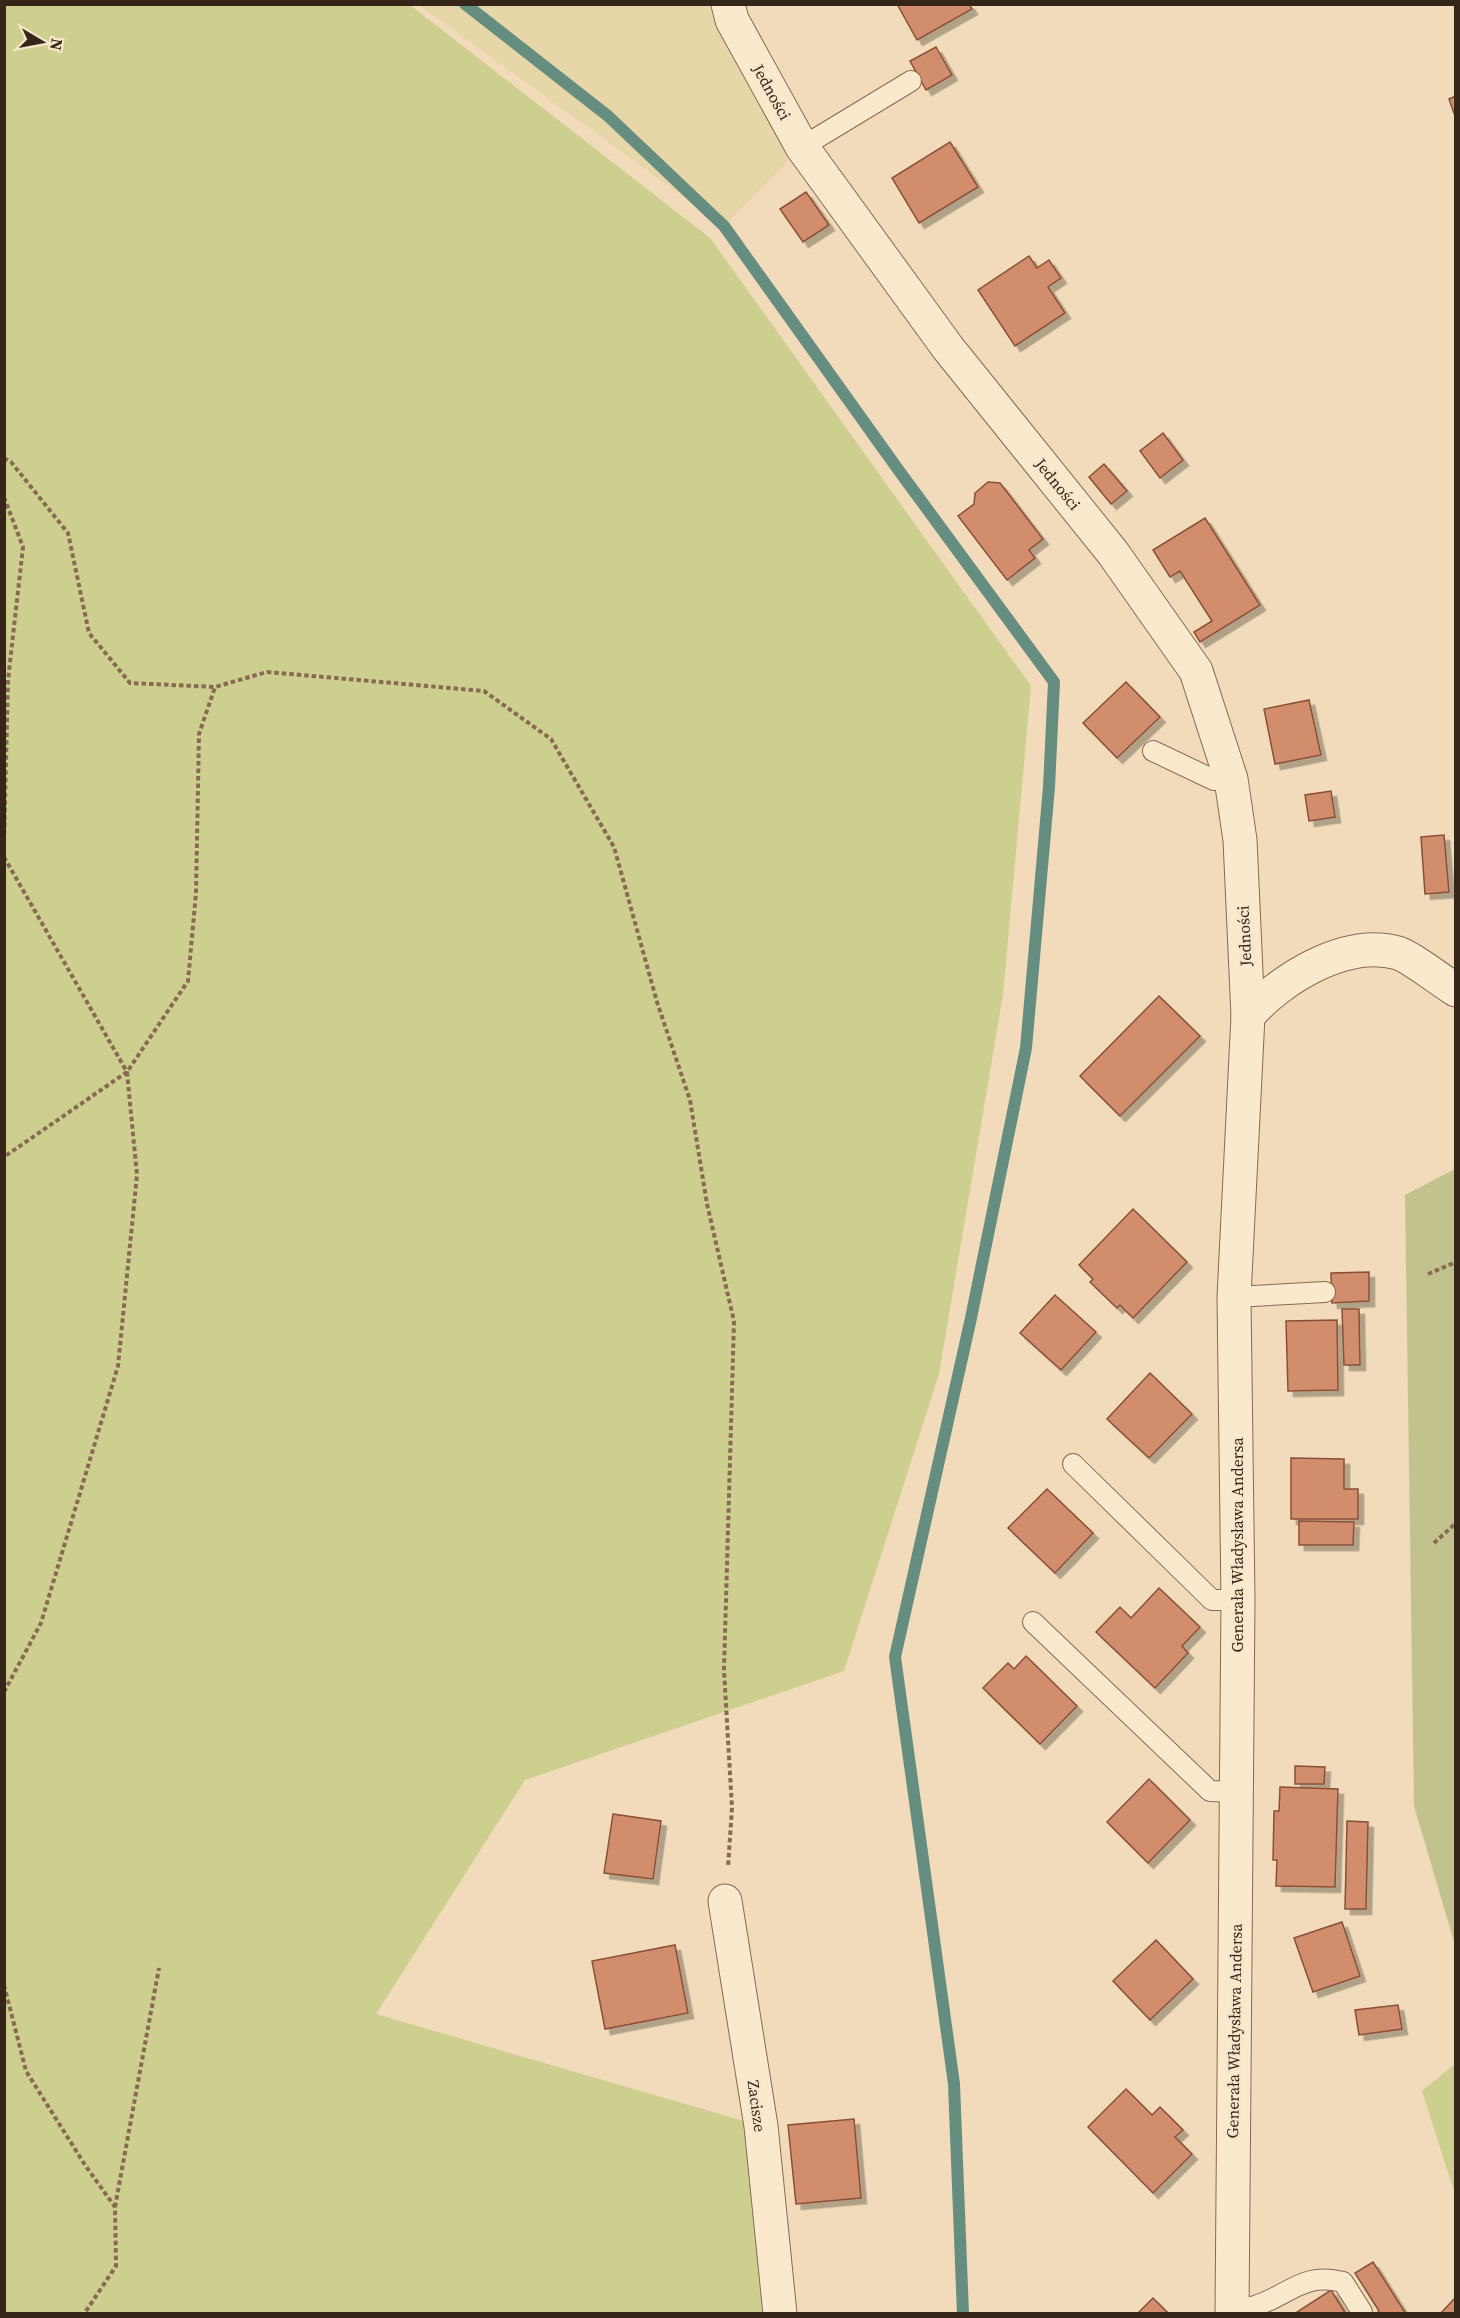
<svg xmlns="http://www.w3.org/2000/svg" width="1460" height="2318" font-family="'Source Serif 4',serif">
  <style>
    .farmland { fill: #e7d6a7 }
    .green { fill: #cdcf8e }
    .cemetery { fill: #c1c28e }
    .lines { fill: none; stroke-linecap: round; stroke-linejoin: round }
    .stream { stroke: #668e80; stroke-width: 12 }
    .building { fill: #d28d6d; stroke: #895038; stroke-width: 1.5; filter: url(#shadow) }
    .service-casing { stroke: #886a53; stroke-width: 22 }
    .minor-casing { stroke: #886a53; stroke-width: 35 }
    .path { stroke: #886a53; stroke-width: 4; stroke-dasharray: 4.5 3; stroke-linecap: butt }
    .service { stroke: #fbe9cd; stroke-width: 20 }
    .minor { stroke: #fbe9cd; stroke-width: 33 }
    .labels { text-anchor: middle; stroke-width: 4.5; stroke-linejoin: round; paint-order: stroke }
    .street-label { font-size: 16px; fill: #362519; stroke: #f8e6ca }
  </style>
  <defs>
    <filter id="shadow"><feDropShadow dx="5.5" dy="5.5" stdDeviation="0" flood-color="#0004"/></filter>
  </defs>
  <rect width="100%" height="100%" fill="#f1dbba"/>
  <polygon class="farmland" points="419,5 709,5 802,147 724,226"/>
  <g class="green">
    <polygon points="5,5 410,5 710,238 1031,686 1003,994 939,1374 844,1671 525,1780 376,2014 761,2126 784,2313 5,2314"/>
    <polygon points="1455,2064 1455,2194 1422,2091"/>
  </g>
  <polygon class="cemetery" points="1455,1169 1455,1945 1414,1806 1405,1195"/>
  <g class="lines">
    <polyline class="stream" points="465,4 608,116 724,226 897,468 1054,682 1049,787 1026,1048 971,1318 895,1657 954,2084 963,2314"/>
  </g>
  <g class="building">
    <polygon points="897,4 969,4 972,9 917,40"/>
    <polygon points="936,47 952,75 926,90 910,61"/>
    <polygon points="1456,96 1456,119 1449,99"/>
    <polygon points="950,142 978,187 919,223 892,178"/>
    <polygon points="806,192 829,225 803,242 780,209"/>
    <polygon points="1029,256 1037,268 1049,260 1061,278 1048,287 1065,313 1015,346 978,290"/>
    <polygon points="1163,433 1183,460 1160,478 1140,451"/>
    <polygon points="1104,464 1127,491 1111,504 1089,477"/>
    <polygon points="988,482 1000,483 1043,539 1029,550 1035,558 1007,580 958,516 974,504 975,493"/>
    <polygon points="1205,518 1260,605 1200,642 1194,632 1212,621 1180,571 1170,577 1153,550"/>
    <polygon points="1126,682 1160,717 1117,758 1083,723"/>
    <polygon points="1309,700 1321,755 1275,764 1264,709"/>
    <polygon points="1331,791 1335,817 1309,821 1305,795"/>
    <polygon points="1444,835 1449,892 1425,894 1421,837"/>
    <polygon points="1159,996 1200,1036 1120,1116 1080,1076"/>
    <polygon points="1133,1209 1187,1262 1133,1318 1120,1305 1117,1308 1090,1282 1093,1279 1079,1265"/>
    <polygon points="1369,1272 1369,1301 1332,1303 1331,1273"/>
    <polygon points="1055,1295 1096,1332 1061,1370 1020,1333"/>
    <polygon points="1342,1309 1359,1309 1360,1365 1344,1365"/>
    <polygon points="1337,1320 1338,1390 1288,1391 1286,1321"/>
    <polygon points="1150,1373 1192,1414 1149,1458 1107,1419"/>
    <polygon points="1291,1458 1344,1459 1344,1489 1358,1489 1358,1519 1291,1519"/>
    <polygon points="1047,1489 1093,1533 1055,1573 1008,1528"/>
    <polygon points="1299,1521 1354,1522 1353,1545 1299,1545"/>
    <polygon points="1159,1588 1200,1627 1182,1646 1188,1653 1155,1688 1096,1632 1120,1607 1131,1618"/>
    <polygon points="1026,1656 1077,1706 1040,1744 983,1688 1008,1663 1014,1669"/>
    <polygon points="1295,1766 1325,1767 1324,1784 1295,1784"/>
    <polygon points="1149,1779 1190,1820 1148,1863 1107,1822"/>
    <polygon points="1280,1787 1338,1789 1335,1887 1276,1886 1277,1860 1273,1860 1274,1811 1279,1811"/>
    <polygon points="613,1814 661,1821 653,1879 604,1873"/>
    <polygon points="1347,1821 1368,1822 1366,1909 1345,1909"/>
    <polygon points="1342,1922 1360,1976 1313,1992 1294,1938"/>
    <polygon points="1156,1940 1193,1979 1150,2020 1113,1981"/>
    <polygon points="675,1945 688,2013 605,2029 592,1961"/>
    <polygon points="1398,2005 1402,2029 1359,2035 1355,2010"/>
    <polygon points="1126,2089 1152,2115 1160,2107 1183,2130 1175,2137 1192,2154 1153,2193 1088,2127"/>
    <polygon points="854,2119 861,2198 796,2204 788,2125"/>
    <polygon points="1373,2262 1406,2314 1376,2314 1379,2311 1355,2273"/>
    <polygon points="1331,2290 1346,2314 1294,2314"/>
    <polygon points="1456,2297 1456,2314 1440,2314"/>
    <polygon points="1153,2298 1169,2314 1137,2314"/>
  </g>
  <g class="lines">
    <defs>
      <g id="service">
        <polyline points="802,147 911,81"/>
        <polyline points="1153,751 1214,780 1231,779"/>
        <polyline points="1234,1297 1325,1292"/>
        <polyline points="1073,1464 1212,1600 1238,1600"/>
        <polyline points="1033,1622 1210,1791 1237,1792"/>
        <path d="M1232 2307C1239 2307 1248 2308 1255 2306 1290 2295 1302 2272 1343 2282L1362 2312"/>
      </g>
      <g id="minor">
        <polyline points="728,4 732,20 802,147 948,348 1113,553 1196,671 1231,779 1240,840 1248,1016 1234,1297 1238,1600 1232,2314"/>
        <path d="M1248 1016C1280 979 1346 938 1398 953 1409 956 1443 982 1456 990"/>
        <polyline points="725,1901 761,2126 780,2314"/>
      </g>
    </defs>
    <use href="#service" class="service-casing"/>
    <use href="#minor" class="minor-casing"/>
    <g class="path">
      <polyline points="4,458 11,462 68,533 89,633 130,683 215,687 267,672 484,691 551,739 614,847 657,1002 690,1100 707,1204 734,1321 724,1670 732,1808 728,1867"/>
      <polyline points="4,497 23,547 8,680 4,845"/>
      <polyline points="4,857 127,1072 4,1157"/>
      <polyline points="1428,1274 1456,1262"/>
      <polyline points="1434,1543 1456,1523"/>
      <polyline points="4,1692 41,1623 118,1366 137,1175 127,1072 188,981 196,893 199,734 215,687"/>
      <polyline points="4,1985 26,2071 85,2165 115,2207 116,2266 84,2314"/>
      <polyline points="115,2207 159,1968"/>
    </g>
    <use href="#service" class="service"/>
    <use href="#minor" class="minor"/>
  </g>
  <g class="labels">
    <g class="street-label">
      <text transform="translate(772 92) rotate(61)" y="6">Jedności</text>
      <text transform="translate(1058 484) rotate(51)" y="6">Jedności</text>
      <text transform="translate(1244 936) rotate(-93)" y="6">Jedności</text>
      <text transform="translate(1237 1545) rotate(-90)" y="6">Generała Władysława Andersa</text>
      <text transform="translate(1234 2031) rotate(-89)" y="6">Generała Władysława Andersa</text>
      <text transform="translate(757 2106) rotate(82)" y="6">Zacisze</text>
    </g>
  </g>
  <rect width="1460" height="2318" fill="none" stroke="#362519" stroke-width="12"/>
  <g transform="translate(42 42) rotate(100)" stroke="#f8e6ca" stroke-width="4.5" paint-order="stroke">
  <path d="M0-4.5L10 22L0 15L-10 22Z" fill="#362519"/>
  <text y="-9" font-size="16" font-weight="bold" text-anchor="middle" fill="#362519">N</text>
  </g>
</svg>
